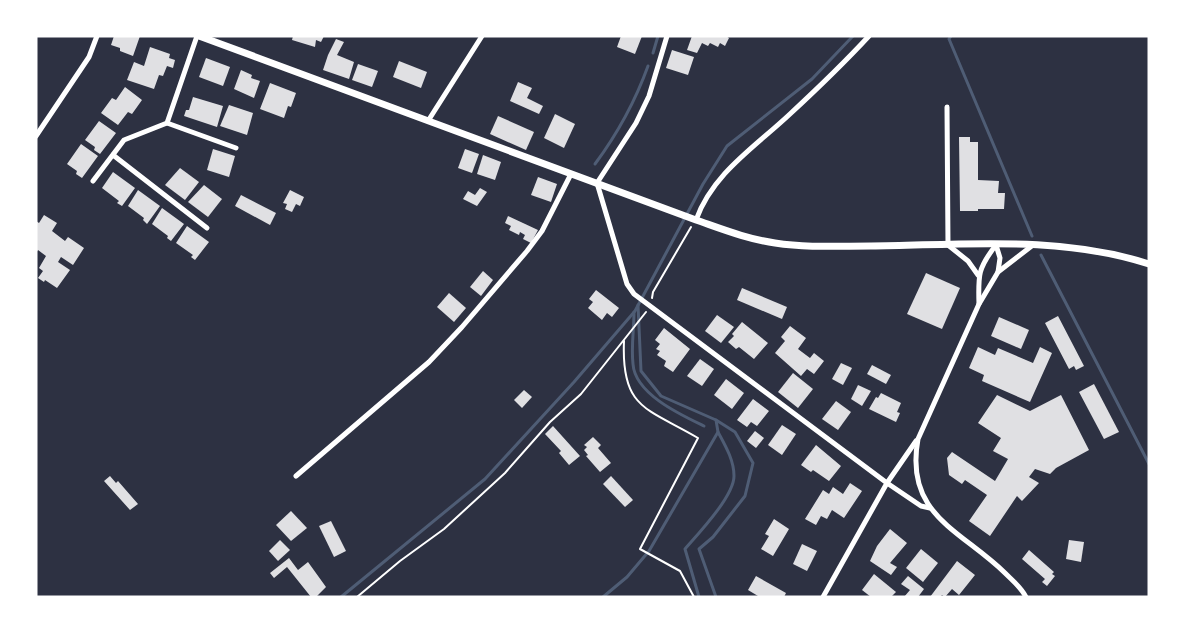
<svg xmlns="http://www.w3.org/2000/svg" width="1185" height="633" font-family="Lato,sans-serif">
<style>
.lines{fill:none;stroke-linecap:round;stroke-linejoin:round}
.stream{stroke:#4f5d75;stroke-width:3}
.building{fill:#e0e0e3}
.path{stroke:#fff;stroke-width:2}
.minor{stroke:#fff;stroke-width:5}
.tertiary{stroke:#fff;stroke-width:7}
</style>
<rect width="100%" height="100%" fill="#2d3142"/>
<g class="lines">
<g class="stream">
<polyline points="951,36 949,39 1032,236"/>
<polyline points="653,53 658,36"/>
<path d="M595,164C618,133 635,102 648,66"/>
<polyline points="1041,255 1149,464"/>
<path d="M634,312C634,329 631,347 633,364C635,394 681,415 704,426"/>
<polyline points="341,597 485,479 574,382 635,311 703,184 727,146 812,79 853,36"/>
<polyline points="603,597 627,577 649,551 718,432 716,420 661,396 641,371 638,305"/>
<path d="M699,597L685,549C699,533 734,496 734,476C734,460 725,445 718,432"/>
<polyline points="716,597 699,549 713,537 745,496 753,463 735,432 716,420"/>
</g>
</g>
<g class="building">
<polygon points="114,36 140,36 133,56 120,51 120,48 111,45"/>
<polygon points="293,36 324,36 321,42 316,40 315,47 292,40"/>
<polygon points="621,36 642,36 635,54 617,47"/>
<polygon points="692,36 726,36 729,38 725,46 720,43 718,47 710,43 708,46 702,43 697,53 687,50"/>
<polygon points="336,39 344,42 337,55 354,62 349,79 323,70 328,55"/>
<polygon points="150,47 170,54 169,58 175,60 173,68 167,66 163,76 159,75 154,89 127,80 134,62 144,66"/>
<polygon points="672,50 694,57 688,75 666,68"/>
<polygon points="206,58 230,67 223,86 199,77"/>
<polygon points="399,61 427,72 421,88 393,77"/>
<polygon points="358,64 378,71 372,87 352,80"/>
<polygon points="241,70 252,75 251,78 260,81 254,98 234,89"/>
<polygon points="518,82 532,88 527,98 543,106 539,114 510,101"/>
<polygon points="270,83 296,93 291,107 288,106 284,118 260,109"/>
<polygon points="125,87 142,100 132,114 128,112 118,125 101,113 112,98 116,100"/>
<polygon points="193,97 223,106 217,127 184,116 186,110 189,110"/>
<polygon points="229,105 253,113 247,135 220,126"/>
<polygon points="555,114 575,124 564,148 544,138"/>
<polygon points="498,116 534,132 526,150 490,134"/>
<polygon points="99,121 116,133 100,154 94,150 95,147 85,140"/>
<polygon points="959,137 970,137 970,142 978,142 978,180 999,181 998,193 1005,193 1004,209 978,209 978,211 960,211"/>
<polygon points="81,144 98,156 82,178 76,174 77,171 67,164"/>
<polygon points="213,149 235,156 229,177 207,170"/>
<polygon points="465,149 479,154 472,173 458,168"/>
<polygon points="483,155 501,162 495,180 477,174"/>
<polygon points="180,168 199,182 185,200 165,185"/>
<polygon points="113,172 135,188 122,206 117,203 119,201 102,188"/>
<polygon points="538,177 557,184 551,202 531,195"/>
<polygon points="204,185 222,199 208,217 188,202"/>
<polygon points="480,188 487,192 477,206 463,199 468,191 475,195"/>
<polygon points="138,190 160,206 147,224 143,220 144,218 128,206"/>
<polygon points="290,190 304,197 300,206 296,204 292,212 285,209 287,204 283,203"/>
<polygon points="241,195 276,213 270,225 235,206"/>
<polygon points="162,208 184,224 171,241 167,238 168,236 152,224"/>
<polygon points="44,215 57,223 52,231 65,241 68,237 84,248 73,265 61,257 58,262 70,270 57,288 45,280 44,282 38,278 43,271 39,268 46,256 38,250 36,253 36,221 39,223"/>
<polygon points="508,216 538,230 531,243 523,239 525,235 520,232 519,235 509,230 511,226 505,223"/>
<polygon points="187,226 209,242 195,260 191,257 193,255 176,243"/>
<polygon points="483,271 493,280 481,296 470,287"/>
<polygon points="926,273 960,288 942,329 907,314"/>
<polygon points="742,288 787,307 782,319 737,300"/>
<polygon points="596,290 619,308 612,317 607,313 602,320 588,308 593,302 589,299"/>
<polygon points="449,293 466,308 454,322 437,307"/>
<polygon points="717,315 734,327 721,343 705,331"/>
<polygon points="1058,316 1084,366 1076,370 1074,366 1069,369 1045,323"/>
<polygon points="999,317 1029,330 1021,349 991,336"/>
<polygon points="742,322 768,343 754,359 739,347 736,349 728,342 734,336 732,334"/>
<polygon points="790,326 806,338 798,349 810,358 814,353 824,361 814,374 807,369 801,376 775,353 785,341 781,337"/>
<polygon points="664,328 690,349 673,372 664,366 666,361 657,355 660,351 656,349 660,344 655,340"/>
<polygon points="978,347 995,355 998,348 1033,363 1040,347 1052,353 1030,402 982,381 984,375 969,368"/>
<polygon points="700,359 714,369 702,386 687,376"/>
<polygon points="841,363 852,368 843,385 832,379"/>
<polygon points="872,365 891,375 886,384 867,374"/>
<polygon points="793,373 813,389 798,408 778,392"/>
<polygon points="726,379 744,393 732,409 714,395"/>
<polygon points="1094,384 1119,432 1104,439 1079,392"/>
<polygon points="858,385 871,391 862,406 851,399"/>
<polygon points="524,390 532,397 522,408 514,400"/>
<polygon points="881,393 901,403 897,412 900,413 896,422 869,409 876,397 878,398"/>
<polygon points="997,395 1030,411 1061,395 1089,450 1056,468 1050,474 1035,469 1029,477 1039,483 1022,501 1017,496 990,536 969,521 987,495 965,480 962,484 949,475 947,458 952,452 995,481 1008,459 993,451 1001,438 978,423"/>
<polygon points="753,399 769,411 757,426 751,422 747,427 737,420"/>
<polygon points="836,401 851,412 838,430 822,419"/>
<polygon points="782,425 796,434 782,455 768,445"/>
<polygon points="553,426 580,456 569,465 559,453 561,451 545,434"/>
<polygon points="755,431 764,438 756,448 747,441"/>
<polygon points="593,437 601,445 598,448 611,463 600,472 586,456 588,455 584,450 587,447 584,445"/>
<polygon points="816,445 841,466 829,481 813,470 811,472 801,465"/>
<polygon points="110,476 116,483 118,481 138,504 130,510 104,481"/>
<polygon points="611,476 633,500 625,507 603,484"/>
<polygon points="850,483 862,491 844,518 832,510 827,519 821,516 816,525 805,519 823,490 829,494 833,487 843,494"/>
<polygon points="291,511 307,528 291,541 276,525"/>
<polygon points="774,519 789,529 773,556 761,549 769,536 765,534"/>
<polygon points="331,521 346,551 334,557 319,526"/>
<polygon points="890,529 907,543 890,563 897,567 891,575 870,561 877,546"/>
<polygon points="280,540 290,550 278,561 269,551"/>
<polygon points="1069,540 1084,542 1081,562 1066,559"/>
<polygon points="802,544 817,551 807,571 793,564"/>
<polygon points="921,549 938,563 923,582 906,568"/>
<polygon points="1029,550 1054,572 1052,574 1055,576 1047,586 1042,582 1045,579 1022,559"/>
<polygon points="289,558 298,570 308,562 326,587 316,597 311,597 287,567 274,578 270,573"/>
<polygon points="957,561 975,575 959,595 952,589 945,597 942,595 940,597 930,597"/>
<polygon points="874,574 896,592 891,597 871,597 862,590"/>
<polygon points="756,576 786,593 784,597 758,597 758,596 748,590"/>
<polygon points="908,576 924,589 918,597 904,597 910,590 901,584"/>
</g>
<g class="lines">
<g class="path">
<polyline points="652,298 653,292 691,227"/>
<path d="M624,341C621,409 647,408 698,438L640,549L680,571L694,597"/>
<polyline points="357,597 400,561 444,529 505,473 550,422 581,394 646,312"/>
</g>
<g class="minor">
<polyline points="667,36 649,96 636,123 597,183 627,284 634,294 887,483 921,506 930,508"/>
<polyline points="947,107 948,245 968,261 978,275"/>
<polyline points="428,121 482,36"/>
<polyline points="167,123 236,148"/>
<polyline points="36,136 89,57 97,36"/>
<polyline points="113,155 207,228"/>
<polyline points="93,181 124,140 167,123 197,36"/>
<path d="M696,220C713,173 755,147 790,114C817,89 844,63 869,36"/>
<polyline points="996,245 1000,258 998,272"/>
<path d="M979,304C978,275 978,268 996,245"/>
<polyline points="296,476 429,362 462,327 527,251 542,231 571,174"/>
<polyline points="823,597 887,483 916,441"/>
<path d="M1026,597C1021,587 1013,581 1005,573C961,530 904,515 918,439L979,304L998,272L1033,245"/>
</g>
<path class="tertiary" d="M199,36L696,220C722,229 747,239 775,243C807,248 839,246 871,246C963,245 1060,235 1149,264"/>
</g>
<rect width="1185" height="633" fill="none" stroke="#ffffff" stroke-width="75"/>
</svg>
